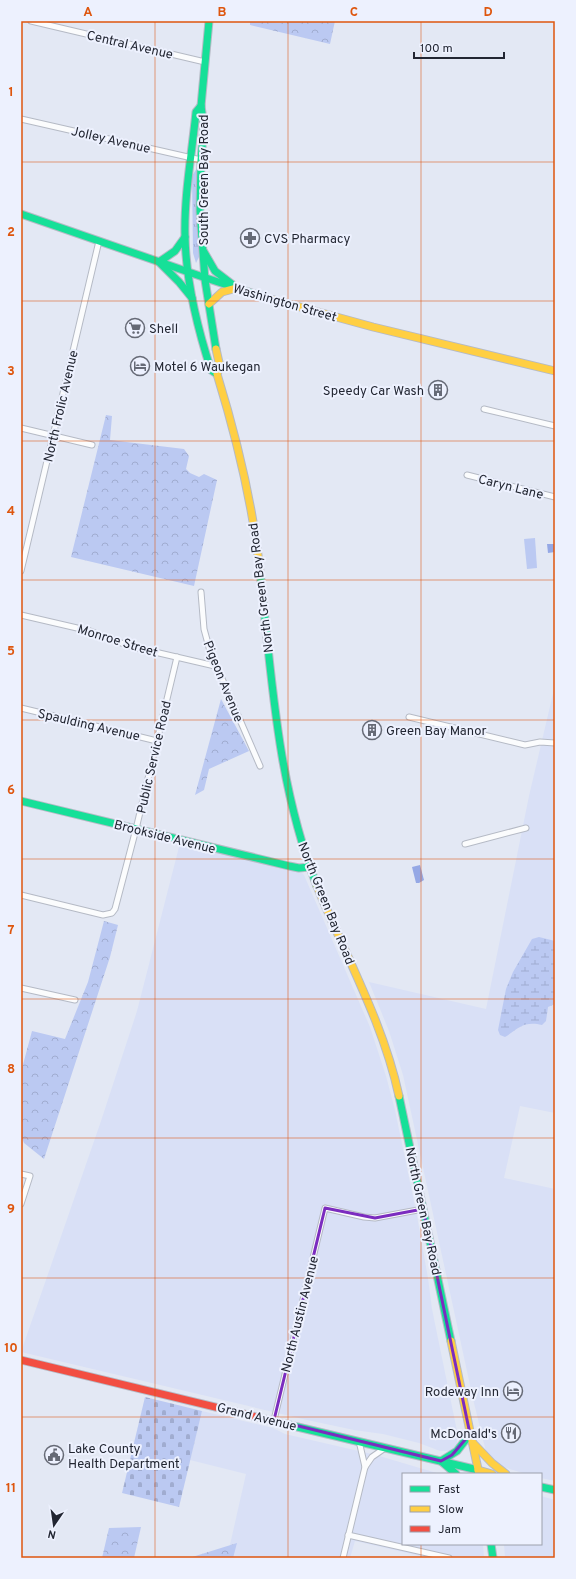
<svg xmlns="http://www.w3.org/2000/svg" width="576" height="1579" font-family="Overpass,sans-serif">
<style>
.built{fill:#d9e0f6}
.grass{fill:url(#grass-tufts)}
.forest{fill:url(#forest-crowns)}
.wetland{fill:url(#wetland-marsh)}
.cemetery{fill:url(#cemetery-stones)}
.pitch{fill:#bbc9f2}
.water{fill:#95a8e5}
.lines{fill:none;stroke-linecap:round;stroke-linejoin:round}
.street-casing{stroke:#b5bac5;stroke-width:7}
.fast-casing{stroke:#b5bac5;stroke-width:9}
.slow-casing{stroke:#b5bac5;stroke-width:9}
.jam-casing{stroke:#b5bac5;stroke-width:9}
.street{stroke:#fbfcfd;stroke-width:5}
.fast{stroke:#16e098;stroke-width:7}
.slow{stroke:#ffcf43;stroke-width:7}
.jam{stroke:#f24e42;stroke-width:7}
.marked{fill:none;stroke:#7b2cbf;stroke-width:3;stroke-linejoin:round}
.grid{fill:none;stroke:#de560e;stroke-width:1;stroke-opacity:0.55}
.labels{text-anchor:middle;stroke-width:4;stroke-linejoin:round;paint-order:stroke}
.street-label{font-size:13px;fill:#222632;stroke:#edf1fe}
.poi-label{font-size:13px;fill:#222632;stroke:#edf1fe;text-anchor:start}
.neatline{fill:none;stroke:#de560e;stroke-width:1.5}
.grid-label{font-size:13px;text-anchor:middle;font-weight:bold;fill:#de560e}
</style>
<defs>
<pattern id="grass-tufts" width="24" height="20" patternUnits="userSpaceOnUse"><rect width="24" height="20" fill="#bbc9f2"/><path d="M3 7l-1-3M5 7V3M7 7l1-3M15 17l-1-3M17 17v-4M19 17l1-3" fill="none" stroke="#a0acd0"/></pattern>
<pattern id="forest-crowns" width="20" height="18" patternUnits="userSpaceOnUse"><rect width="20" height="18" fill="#bbc9f2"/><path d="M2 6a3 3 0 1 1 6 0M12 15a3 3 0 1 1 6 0" fill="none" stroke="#a0acd0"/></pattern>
<pattern id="wetland-marsh" width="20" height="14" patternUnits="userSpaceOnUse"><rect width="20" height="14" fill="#bbc9f2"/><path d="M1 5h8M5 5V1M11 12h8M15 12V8" fill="none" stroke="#a0acd0"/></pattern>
<pattern id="cemetery-stones" width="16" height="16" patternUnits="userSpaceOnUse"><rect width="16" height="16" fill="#bbc9f2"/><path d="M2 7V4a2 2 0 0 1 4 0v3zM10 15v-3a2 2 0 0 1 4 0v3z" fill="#a0acd0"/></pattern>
</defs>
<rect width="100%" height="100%" fill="#e3e8f4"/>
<g class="built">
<polygon points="555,685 555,1113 520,1106 504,1178 555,1189 555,1481 541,1478 541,1474 526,1474 500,1466 486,1452 473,1399 403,1075 389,1031 369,982 486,1009 529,796"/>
<polygon points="180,843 302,873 304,875 370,1027 386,1076 395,1110 417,1216 428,1278 432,1309 457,1431 457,1444 456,1448 452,1451 440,1451 419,1443 383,1434 354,1430 307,1420 21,1352 101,1121 137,1011"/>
<polygon points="202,1411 273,1428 285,1434 376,1455 440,1474 403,1474 403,1544 483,1544 484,1558 429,1558 355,1541 350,1558 227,1558 246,1474 190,1460"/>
<polygon points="541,1496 555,1500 555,1558 505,1558 504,1544 541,1544"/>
</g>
<polygon class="grass" points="197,168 199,257 196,263 193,253 192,176"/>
<g class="forest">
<polygon points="250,21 287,23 286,21 335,21 330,44 250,25"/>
<polygon points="106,415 112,416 110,440 184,449 189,456 186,469 190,473 199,477 204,474 217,480 194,586 71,557"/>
<polygon points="221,699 249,751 209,769 204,790 195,795"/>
<polygon points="104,921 118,925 110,957 44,1159 24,1143 21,1135 21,1072 32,1031 65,1039 88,982"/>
<polygon points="141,1527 134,1558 102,1558 109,1528"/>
<polygon points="237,1543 233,1558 189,1558"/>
</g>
<path class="wetland" d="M539,937L555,941V1004L548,1007L546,1021L542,1025C524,1021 519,1028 505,1037L500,1035L498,1030L506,989L513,972L532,939Z"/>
<polygon class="cemetery" points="145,1397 202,1411 179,1507 122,1493"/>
<polygon class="pitch" points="535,538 537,568 527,569 524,539"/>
<g class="water">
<polygon points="547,544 555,544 555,552 548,553"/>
<polygon points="420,865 424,880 419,883 416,883 412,867"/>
</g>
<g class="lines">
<defs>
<g id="street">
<polyline points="31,21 205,62"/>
<polyline points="21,119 201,160"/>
<polyline points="484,409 555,426"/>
<polyline points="21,428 92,445"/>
<polyline points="467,475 555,497"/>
<polyline points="21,571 99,241"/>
<polyline points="201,592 204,629 210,651 260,766"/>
<polyline points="21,615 90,631 129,646 215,666"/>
<polyline points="21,708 157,741"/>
<polyline points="409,717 525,745 540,742 555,743"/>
<polyline points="465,844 526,828"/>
<polyline points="21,895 103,915 112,913 115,909 136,829 177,657"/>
<polyline points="21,988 75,1000"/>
<polyline points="21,1174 30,1176 21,1204"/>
<polyline points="274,1420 325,1208 364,1217 375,1218 423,1209"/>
<polyline points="359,1441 365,1467"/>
<polyline points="348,1535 449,1558"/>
<polyline points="343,1558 365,1467 372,1457 385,1448"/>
</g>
<g id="fast">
<polyline points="209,21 201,106 204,126 201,160 200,211 205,280 216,349"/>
<path d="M201,106L196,112C192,153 184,195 185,236C186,282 197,327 211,370L217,374"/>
<polyline points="21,214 203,277 267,298"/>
<polyline points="185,237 175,251 159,262 179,282 192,298"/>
<polyline points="204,252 215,271 237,288"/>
<path d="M260,572C272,679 277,784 317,886"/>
<polyline points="21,801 289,866 299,868 310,867"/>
<polyline points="399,1096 451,1341"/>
<polyline points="285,1424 478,1470"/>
<polyline points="456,1474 441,1461 457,1451 470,1434"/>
<polyline points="541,1487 555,1490"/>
<polyline points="491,1544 493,1558"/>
</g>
<g id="slow">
<polyline points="267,298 373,327 555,371"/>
<polyline points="209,304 222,292 237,288"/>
<path d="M216,349L220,367L217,374C237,439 253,505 260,572"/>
<path d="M317,886C345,955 383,1022 399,1096"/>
<polyline points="451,1341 479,1474"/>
<polyline points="473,1443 492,1463 506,1474"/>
<polyline points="478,1470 492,1474"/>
</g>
<polyline id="jam" points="21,1360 285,1424"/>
</defs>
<use href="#street" class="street-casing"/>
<use href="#fast" class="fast-casing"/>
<use href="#slow" class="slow-casing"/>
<use href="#jam" class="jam-casing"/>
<use href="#street" class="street"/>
<use href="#fast" class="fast"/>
<use href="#slow" class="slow"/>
<use href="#jam" class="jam"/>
</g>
<path class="marked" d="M325,1208L375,1218L423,1209L470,1434L452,1455L441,1461L274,1420Z"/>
<path class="grid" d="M155,21V1558M288,21V1558M421,21V1474M21,162H555M21,301H555M21,441H555M21,580H555M21,720H555M21,859H555M21,999H555M21,1138H555M21,1278H555M21,1417H555M421,1544V1558"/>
<defs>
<symbol id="pharmacy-ring" viewBox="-11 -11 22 22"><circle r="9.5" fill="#edf1fe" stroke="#666a76" stroke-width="1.5"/><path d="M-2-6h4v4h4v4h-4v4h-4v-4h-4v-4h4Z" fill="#666a76"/></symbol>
<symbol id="supermarket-ring" viewBox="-11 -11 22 22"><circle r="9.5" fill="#edf1fe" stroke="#666a76" stroke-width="1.5"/><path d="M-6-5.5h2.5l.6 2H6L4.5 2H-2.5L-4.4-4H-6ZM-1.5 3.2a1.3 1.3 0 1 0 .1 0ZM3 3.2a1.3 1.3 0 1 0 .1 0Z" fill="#666a76"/></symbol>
<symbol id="hotel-ring" viewBox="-11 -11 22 22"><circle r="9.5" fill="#edf1fe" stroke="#666a76" stroke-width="1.5"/><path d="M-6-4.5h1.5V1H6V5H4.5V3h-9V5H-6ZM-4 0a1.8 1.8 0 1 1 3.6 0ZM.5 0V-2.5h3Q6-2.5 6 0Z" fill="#666a76"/></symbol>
<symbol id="building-ring" viewBox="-11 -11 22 22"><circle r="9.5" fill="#edf1fe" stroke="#666a76" stroke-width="1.5"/><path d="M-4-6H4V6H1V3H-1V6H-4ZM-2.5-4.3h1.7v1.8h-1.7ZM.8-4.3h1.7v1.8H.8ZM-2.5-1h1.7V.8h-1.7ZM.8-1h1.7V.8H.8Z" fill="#666a76"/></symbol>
<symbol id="restaurant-ring" viewBox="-11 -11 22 22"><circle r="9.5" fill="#edf1fe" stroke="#666a76" stroke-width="1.5"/><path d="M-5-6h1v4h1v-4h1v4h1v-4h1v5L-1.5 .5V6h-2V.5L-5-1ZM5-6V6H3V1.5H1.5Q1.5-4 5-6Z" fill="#666a76"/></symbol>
<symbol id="civic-ring" viewBox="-11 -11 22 22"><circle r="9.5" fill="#edf1fe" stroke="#666a76" stroke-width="1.5"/><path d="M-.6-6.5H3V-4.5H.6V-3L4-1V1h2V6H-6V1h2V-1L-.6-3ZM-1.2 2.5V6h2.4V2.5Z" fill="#666a76"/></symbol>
</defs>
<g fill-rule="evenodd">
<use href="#pharmacy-ring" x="239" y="227" width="22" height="22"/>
<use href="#supermarket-ring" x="124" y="317" width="22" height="22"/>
<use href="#hotel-ring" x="129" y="355" width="22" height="22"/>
<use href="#building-ring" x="427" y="379" width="22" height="22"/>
<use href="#building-ring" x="361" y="719" width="22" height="22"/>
<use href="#hotel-ring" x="502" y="1380" width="22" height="22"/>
<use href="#restaurant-ring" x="500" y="1422" width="22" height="22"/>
<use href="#civic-ring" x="43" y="1444" width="22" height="22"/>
</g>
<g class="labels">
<g class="street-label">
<text transform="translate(130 44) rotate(13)" y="5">Central Avenue</text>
<text transform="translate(111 139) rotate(13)" y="5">Jolley Avenue</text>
<text transform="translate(203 180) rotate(-90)" y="5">South Green Bay Road</text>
<text transform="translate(285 302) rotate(16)" y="5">Washington Street</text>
<text transform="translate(60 406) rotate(-77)" y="5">North Frolic Avenue</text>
<text transform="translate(511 486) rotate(14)" y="5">Caryn Lane</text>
<text transform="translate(260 588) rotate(-97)" y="5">North Green Bay Road</text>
<text transform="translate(118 640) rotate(17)" y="5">Monroe Street</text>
<text transform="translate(224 681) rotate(68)" y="5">Pigeon Avenue</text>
<text transform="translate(89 724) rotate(13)" y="5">Spaulding Avenue</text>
<text transform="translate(153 757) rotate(-77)" y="5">Public Service Road</text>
<text transform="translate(165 836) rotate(14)" y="5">Brookside Avenue</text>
<text transform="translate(327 903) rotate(68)" y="5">North Green Bay Road</text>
<text transform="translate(424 1211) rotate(78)" y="5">North Green Bay Road</text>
<text transform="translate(299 1314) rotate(-76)" y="5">North Austin Avenue</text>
<text transform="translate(257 1416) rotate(14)" y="5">Grand Avenue</text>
</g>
<g class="poi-label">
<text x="264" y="243">CVS Pharmacy</text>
<text x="149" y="333">Shell</text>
<text x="154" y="371">Motel 6 Waukegan</text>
<text x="424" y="395" text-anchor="end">Speedy Car Wash</text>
<text x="386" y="735">Green Bay Manor</text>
<text x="499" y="1396" text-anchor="end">Rodeway Inn</text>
<text x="497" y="1438" text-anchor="end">McDonald's</text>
<text x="68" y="1453">Lake County<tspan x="68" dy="15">Health Department</tspan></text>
</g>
</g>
<rect width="576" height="1579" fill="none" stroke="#edf1fe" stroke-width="44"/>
<rect x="402" y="1473" width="140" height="72" fill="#edf1fe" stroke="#9ca0ac"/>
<rect x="410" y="1486" width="20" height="6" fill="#16e098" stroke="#9ca0ac"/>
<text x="438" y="1493" font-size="12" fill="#222632">Fast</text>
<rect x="410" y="1506" width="20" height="6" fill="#ffcf43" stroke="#9ca0ac"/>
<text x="438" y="1513" font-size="12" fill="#222632">Slow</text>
<rect x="410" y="1526" width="20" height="6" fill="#f24e42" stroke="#9ca0ac"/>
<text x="438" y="1533" font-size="12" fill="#222632">Jam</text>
<g transform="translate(54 1525) rotate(193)" stroke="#edf1fe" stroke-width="3" paint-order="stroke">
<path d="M0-3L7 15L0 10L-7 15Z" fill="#222632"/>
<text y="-6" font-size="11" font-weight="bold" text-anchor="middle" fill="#222632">N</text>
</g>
<path d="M414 52v6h90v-6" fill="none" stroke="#222632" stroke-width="2"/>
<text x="420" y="52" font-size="12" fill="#222632" stroke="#edf1fe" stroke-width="3" paint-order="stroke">100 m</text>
<rect x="22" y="22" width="532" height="1535" class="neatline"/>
<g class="grid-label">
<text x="88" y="16">A</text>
<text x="222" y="16">B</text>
<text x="354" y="16">C</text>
<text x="488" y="16">D</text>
<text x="11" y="96">1</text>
<text x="11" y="236">2</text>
<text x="11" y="375">3</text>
<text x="11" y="515">4</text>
<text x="11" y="655">5</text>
<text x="11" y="794">6</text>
<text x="11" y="934">7</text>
<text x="11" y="1073">8</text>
<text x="11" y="1213">9</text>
<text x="11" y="1352">10</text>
<text x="11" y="1492">11</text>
</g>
</svg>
